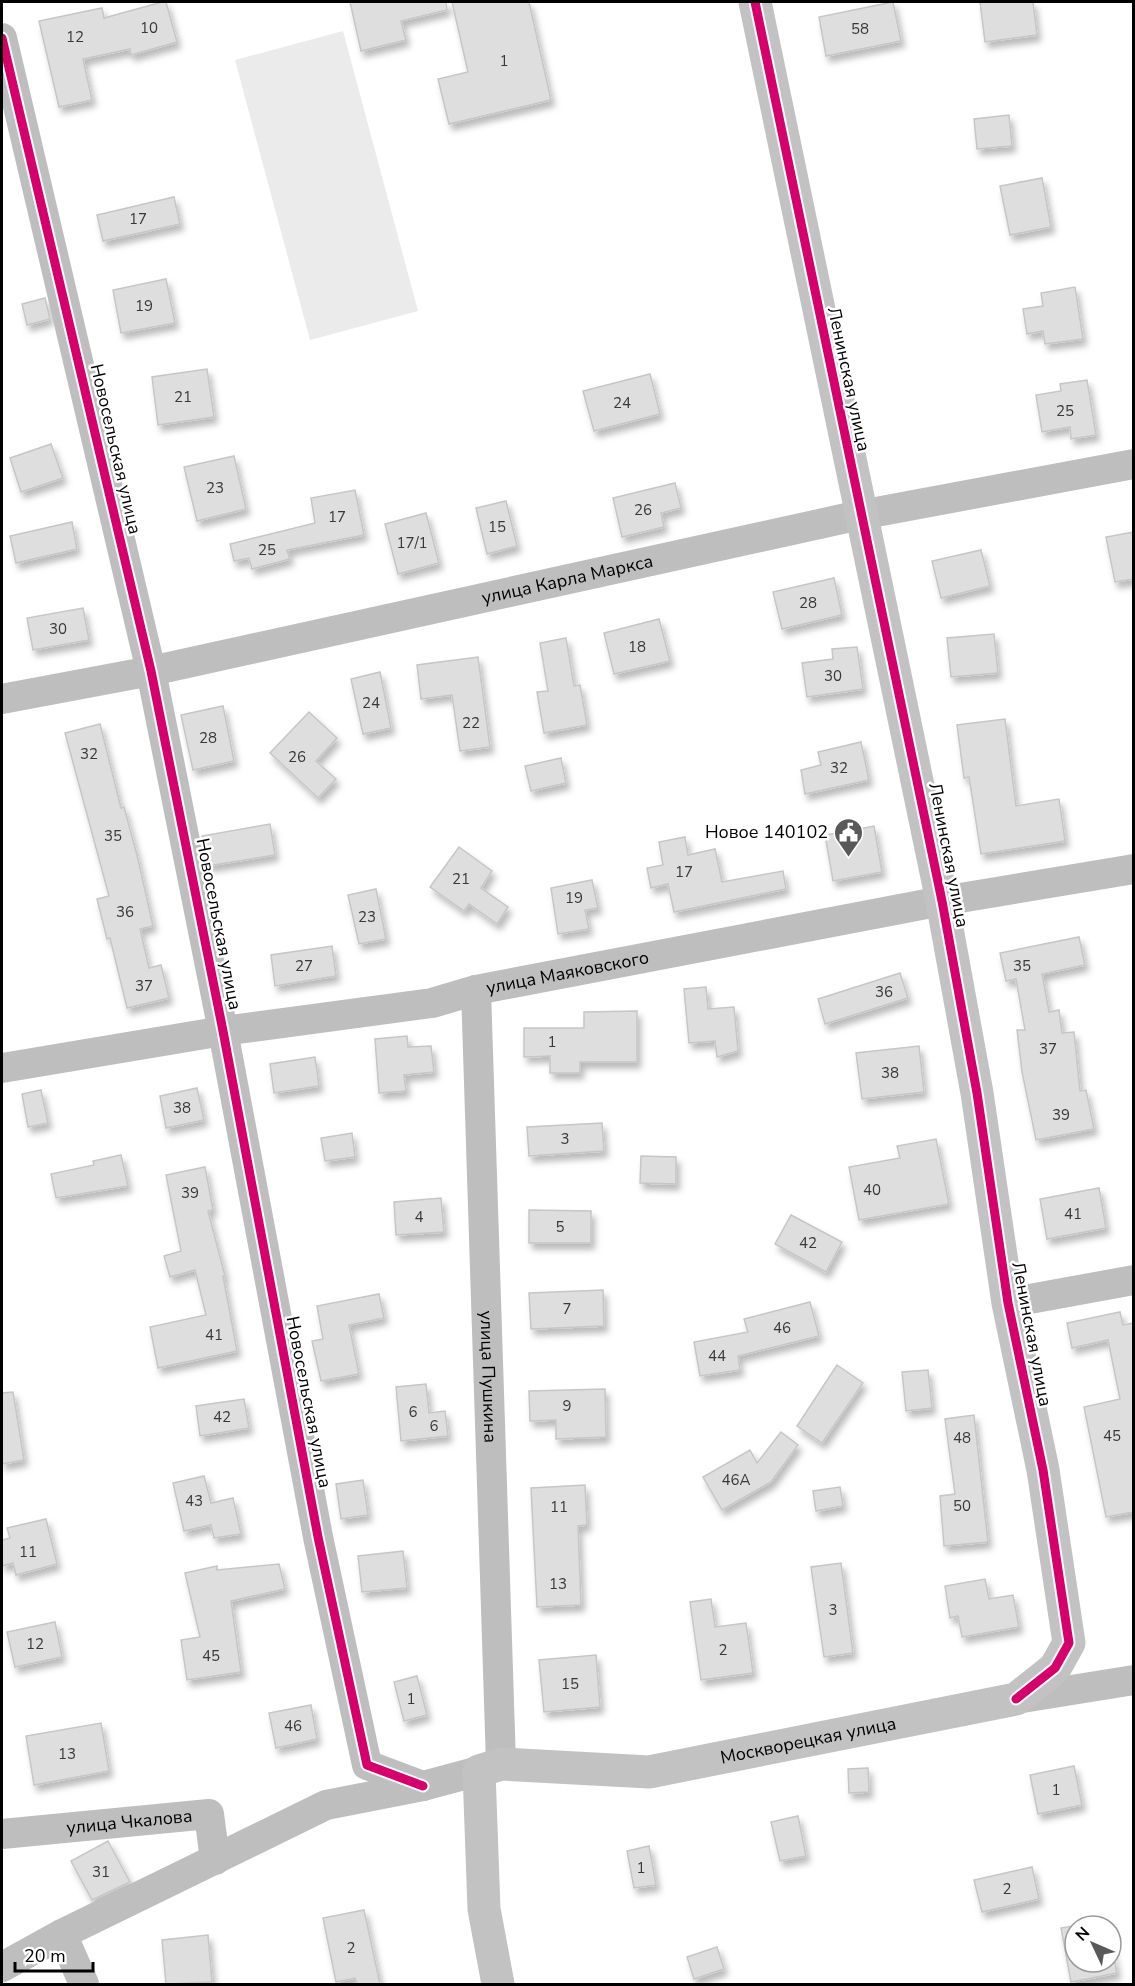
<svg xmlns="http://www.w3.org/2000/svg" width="1135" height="1986" font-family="'Nunito Sans',sans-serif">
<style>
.garden{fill:#ebebeb}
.building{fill:#dedede;stroke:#c6c6c6;stroke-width:1.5;filter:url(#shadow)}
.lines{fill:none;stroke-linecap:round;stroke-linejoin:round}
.street{stroke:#bebebe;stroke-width:30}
.secondary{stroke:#c2c2c2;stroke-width:33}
.cycleway-casing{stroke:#fff;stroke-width:13}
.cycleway{stroke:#d6006c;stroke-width:9}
.labels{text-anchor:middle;stroke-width:5;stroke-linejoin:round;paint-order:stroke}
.number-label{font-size:15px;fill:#383838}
.street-label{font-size:18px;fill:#000;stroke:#fff}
.poi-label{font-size:18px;fill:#000;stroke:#fff;text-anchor:end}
</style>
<defs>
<filter id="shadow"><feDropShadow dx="3.5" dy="6" stdDeviation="3" flood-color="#0004"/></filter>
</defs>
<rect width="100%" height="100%" fill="#fff"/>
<polygon class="garden" points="343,31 418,311 310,340 235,60"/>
<g class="building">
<polygon points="162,2 166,2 177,42 131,55 130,49 83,59 92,100 59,107 39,21 102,8 104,18"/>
<polygon points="350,2 446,2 447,10 401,21 406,40 361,51"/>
<polygon points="452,2 529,2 551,100 449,124 438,79 468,72"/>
<polygon points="893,2 901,41 826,56 819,17"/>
<polygon points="980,2 1033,2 1037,35 985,42"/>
<polygon points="1009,115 1012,146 977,149 974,119"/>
<polygon points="1042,178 1051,227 1010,235 1000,186"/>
<polygon points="174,197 180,224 103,241 97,215"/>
<polygon points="166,279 175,323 121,333 113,290"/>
<polygon points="1075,287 1083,339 1045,344 1043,331 1027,334 1023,309 1043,306 1041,293"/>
<polygon points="45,298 50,319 27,325 22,304"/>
<polygon points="207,369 214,417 158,425 152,377"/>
<polygon points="650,374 660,414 594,431 583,391"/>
<polygon points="1087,380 1096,435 1071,439 1070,427 1042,432 1036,395 1061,391 1060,384"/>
<polygon points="51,444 63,478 21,492 10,458"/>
<polygon points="234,456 246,509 197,521 184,467"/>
<polygon points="675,483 681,508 661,513 664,527 622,537 613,498"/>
<polygon points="355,490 364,535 287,550 290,559 252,569 249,558 234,561 230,544 315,523 311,498"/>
<polygon points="506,501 517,546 487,554 476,508"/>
<polygon points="426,513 439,563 398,574 385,524"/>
<polygon points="72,522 77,549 16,563 10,536"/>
<polygon points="1134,532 1134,579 1115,582 1106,537"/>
<polygon points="981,550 990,586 941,598 932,561"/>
<polygon points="834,578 842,615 782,629 773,592"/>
<polygon points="83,608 89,640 33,650 27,618"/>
<polygon points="659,619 670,661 614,674 604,633"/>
<polygon points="994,634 998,673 951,677 947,638"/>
<polygon points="566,638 574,686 580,685 587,725 544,733 537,692 548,691 540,643"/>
<polygon points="857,647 863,689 807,697 802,663 833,659 832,649"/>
<polygon points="478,657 490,747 460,751 452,695 421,699 417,665"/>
<polygon points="380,672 391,728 363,734 351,679"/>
<polygon points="223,706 234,761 193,770 181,715"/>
<polygon points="309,712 337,738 316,761 336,779 318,798 270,753"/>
<polygon points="1005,719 1016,806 1059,799 1065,841 981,854 969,777 964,778 957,725"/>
<polygon points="100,724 121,808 124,807 137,855 153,926 140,929 149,968 161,965 169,998 127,1008 110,938 107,939 97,899 109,896 65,733"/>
<polygon points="861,742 869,780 805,794 801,770 821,765 818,752"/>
<polygon points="561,758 566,783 531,791 525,766"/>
<polygon points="270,824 275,855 208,866 202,836"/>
<polygon points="874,826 882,872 833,881 825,835"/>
<polygon points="685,837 688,855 715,849 722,882 783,871 786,889 674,912 668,884 651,888 647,868 663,865 659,842"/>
<polygon points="459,847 492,871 481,888 508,907 497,924 469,904 464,911 430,887"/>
<polygon points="592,880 598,908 585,910 589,929 558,934 551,888"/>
<polygon points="376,889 386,939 359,944 348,895"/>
<polygon points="1079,937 1085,965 1042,974 1049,1012 1059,1010 1062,1033 1074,1032 1080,1091 1086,1090 1094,1129 1036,1140 1022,1072 1017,1030 1025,1030 1016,979 1006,981 1000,953"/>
<polygon points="332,946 336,976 275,986 271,955"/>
<polygon points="900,973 908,998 825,1024 818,999"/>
<polygon points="706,987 708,1009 734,1007 738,1051 717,1057 715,1041 689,1043 684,989"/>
<polygon points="637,1011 637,1062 580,1062 580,1073 550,1073 550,1056 524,1057 524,1028 584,1028 584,1012"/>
<polygon points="407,1036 408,1047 431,1046 434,1072 404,1075 406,1091 379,1093 375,1039"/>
<polygon points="919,1046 924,1092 862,1099 856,1053"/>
<polygon points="315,1057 319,1086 274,1093 270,1064"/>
<polygon points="197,1088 204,1120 166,1128 160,1096"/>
<polygon points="41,1090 48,1123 28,1127 22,1094"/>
<polygon points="602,1123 604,1151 529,1156 527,1127"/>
<polygon points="352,1133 355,1157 325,1161 321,1138"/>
<polygon points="936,1139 949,1204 859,1220 849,1167 900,1158 897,1146"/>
<polygon points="121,1155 128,1186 56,1198 51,1174 94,1165 93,1161"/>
<polygon points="641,1156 676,1157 676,1184 640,1183"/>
<polygon points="205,1167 213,1210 208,1211 225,1276 223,1276 237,1351 158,1368 150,1327 206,1315 195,1270 170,1277 164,1256 181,1251 166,1175"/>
<polygon points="1099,1188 1106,1228 1047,1239 1040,1199"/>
<polygon points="441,1198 444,1232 396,1235 394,1202"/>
<polygon points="529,1210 591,1211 591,1243 529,1243"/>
<polygon points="791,1215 842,1242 826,1272 775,1244"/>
<polygon points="603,1290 604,1326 531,1329 529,1293"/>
<polygon points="379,1294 384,1318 349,1325 359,1374 321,1381 312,1341 323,1339 317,1306"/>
<polygon points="810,1302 819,1336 738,1356 740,1370 700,1376 694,1342 748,1332 744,1319"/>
<polygon points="1120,1312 1123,1325 1134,1323 1134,1512 1106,1517 1084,1407 1120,1399 1108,1340 1072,1348 1067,1323"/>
<polygon points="837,1365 863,1383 822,1443 797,1426"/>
<polygon points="928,1370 932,1408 906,1411 902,1372"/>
<polygon points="426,1384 429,1413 445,1411 448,1436 401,1441 396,1387"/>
<polygon points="605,1389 606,1437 556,1439 556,1420 530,1421 529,1391"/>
<polygon points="13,1392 24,1460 2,1464 2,1393"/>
<polygon points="244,1399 249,1428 200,1436 196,1406"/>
<polygon points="974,1415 988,1542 944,1546 940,1496 955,1494 945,1419"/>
<polygon points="781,1432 798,1445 771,1482 722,1510 703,1477 750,1450 757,1463"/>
<polygon points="204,1476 211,1503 233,1498 241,1534 214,1538 211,1525 184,1531 173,1483"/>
<polygon points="363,1480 368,1515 341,1519 336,1484"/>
<polygon points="585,1485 587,1525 578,1526 581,1605 537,1607 531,1488"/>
<polygon points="840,1487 843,1506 816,1511 813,1491"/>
<polygon points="46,1519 57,1564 16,1575 13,1563 2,1566 2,1540 10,1538 7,1528"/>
<polygon points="403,1551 407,1588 362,1592 358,1556"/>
<polygon points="841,1563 853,1653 824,1657 811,1567"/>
<polygon points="279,1564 285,1589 231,1601 241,1672 187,1680 181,1640 200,1637 185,1573 217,1566 217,1570"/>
<polygon points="985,1579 989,1599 1013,1595 1019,1627 962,1637 958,1616 950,1618 945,1586"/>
<polygon points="711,1599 715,1627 746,1623 753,1673 701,1680 690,1602"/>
<polygon points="55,1622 62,1657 15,1667 7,1632"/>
<polygon points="596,1655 600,1707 544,1712 539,1660"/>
<polygon points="417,1676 427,1715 404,1721 394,1682"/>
<polygon points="311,1705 317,1739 276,1748 269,1713"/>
<polygon points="101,1723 109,1771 34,1785 26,1736"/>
<polygon points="1074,1766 1082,1805 1038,1814 1030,1775"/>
<polygon points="868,1768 869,1792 849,1793 848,1769"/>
<polygon points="798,1816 806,1856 780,1861 771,1822"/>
<polygon points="108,1841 130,1882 92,1900 71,1861"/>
<polygon points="649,1846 656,1885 634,1888 627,1851"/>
<polygon points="1032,1867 1039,1899 982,1912 974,1880"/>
<polygon points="364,1910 380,1984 357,1984 355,1978 336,1982 323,1918"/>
<polygon points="1107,1920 1108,1926 1075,1926 1075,1962 1111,1962 1111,1943 1117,1973 1071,1982 1061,1928"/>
<polygon points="208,1935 212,1982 166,1984 162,1940"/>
<polygon points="717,1947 724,1969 694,1979 687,1957"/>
</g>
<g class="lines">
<g class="street">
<polyline points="2,38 151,671 223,1031 318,1537 367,1765 423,1786"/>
<path id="s1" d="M2,699L151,671L860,515L1134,464"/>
<path id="s2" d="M476,990L501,1764"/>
<path id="s3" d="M2,1068L223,1031L432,1003L476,990L942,901L1134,869"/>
<polyline points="1008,1303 1134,1280"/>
<polyline points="1016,1699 1134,1680"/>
<path id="s4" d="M2,1834L209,1814L215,1860"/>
<polyline points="62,1934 84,1984"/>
<polyline points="2,1967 62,1934 326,1805 423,1786 479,1771"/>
</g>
<path class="secondary" id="s5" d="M498,1984L484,1909L479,1771L501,1764L649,1772L1016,1699L1055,1668L1069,1643L1043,1470L1008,1303L977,1093L942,901L755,2"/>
<defs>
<g id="cycleway">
<polyline points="755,2 942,901 977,1093 1008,1303 1043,1470 1069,1643 1055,1668 1016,1699"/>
<polyline points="2,38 151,671 223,1031 318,1537 367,1765 423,1786"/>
</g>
</defs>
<use href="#cycleway" class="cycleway-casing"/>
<use href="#cycleway" class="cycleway"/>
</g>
<defs>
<symbol id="civic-pin" viewBox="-11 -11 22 30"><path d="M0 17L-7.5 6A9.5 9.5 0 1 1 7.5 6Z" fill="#595959" stroke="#fff"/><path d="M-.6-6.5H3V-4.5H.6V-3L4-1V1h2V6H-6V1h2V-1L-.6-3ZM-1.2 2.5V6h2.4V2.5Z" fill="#fff"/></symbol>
</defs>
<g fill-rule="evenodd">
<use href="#civic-pin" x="832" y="816" width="33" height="45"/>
</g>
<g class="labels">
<g class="number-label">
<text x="149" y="33">10</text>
<text x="860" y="34">58</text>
<text x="75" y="42">12</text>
<text x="504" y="66">1</text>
<text x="138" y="224">17</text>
<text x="144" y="311">19</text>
<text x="183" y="402">21</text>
<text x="622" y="408">24</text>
<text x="1065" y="416">25</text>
<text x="215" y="493">23</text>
<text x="643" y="515">26</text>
<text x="337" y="522">17</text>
<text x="497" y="532">15</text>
<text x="412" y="548">17/1</text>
<text x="267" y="555">25</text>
<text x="808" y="608">28</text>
<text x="58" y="634">30</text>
<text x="637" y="652">18</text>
<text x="833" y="681">30</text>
<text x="371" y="708">24</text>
<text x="471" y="728">22</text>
<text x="208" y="743">28</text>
<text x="89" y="759">32</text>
<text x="297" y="762">26</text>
<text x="839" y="773">32</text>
<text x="113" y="841">35</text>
<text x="684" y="877">17</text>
<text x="461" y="884">21</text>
<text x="574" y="903">19</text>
<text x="125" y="917">36</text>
<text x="367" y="922">23</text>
<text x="304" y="971">27</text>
<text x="1022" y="971">35</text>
<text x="144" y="991">37</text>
<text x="884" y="997">36</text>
<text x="552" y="1047">1</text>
<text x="1048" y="1054">37</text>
<text x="890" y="1078">38</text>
<text x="182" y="1113">38</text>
<text x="1061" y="1120">39</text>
<text x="565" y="1144">3</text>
<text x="872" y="1195">40</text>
<text x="190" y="1198">39</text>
<text x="1073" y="1219">41</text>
<text x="419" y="1222">4</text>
<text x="560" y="1232">5</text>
<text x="808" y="1248">42</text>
<text x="567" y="1314">7</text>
<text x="782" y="1333">46</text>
<text x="214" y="1340">41</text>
<text x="717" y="1361">44</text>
<text x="567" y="1411">9</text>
<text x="413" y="1417">6</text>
<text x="222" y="1422">42</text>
<text x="434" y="1431">6</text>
<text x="1112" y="1441">45</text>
<text x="962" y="1443">48</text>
<text x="736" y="1485">46А</text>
<text x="194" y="1506">43</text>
<text x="962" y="1511">50</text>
<text x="559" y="1512">11</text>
<text x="28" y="1557">11</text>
<text x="558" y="1589">13</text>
<text x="833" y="1615">3</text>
<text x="35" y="1649">12</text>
<text x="723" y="1655">2</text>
<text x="211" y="1661">45</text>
<text x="570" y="1689">15</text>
<text x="411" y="1704">1</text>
<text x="293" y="1731">46</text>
<text x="67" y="1759">13</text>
<text x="1056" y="1795">1</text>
<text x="641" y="1873">1</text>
<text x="101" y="1877">31</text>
<text x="1007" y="1894">2</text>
<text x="351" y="1953">2</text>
</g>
<g class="street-label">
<text transform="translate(849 379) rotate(78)" y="6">Ленинская улица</text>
<text transform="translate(116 449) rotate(77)" y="6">Новосельская улица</text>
<text dy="6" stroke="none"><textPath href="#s1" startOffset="578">улица Карла Маркса</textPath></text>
<text transform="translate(949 855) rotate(79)" y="6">Ленинская улица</text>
<text transform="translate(219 924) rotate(79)" y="6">Новосельская улица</text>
<text dy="6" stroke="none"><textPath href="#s3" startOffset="574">улица Маяковского</textPath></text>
<text transform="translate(1032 1334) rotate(79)" y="6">Ленинская улица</text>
<text dy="6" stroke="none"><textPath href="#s2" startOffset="387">улица Пушкина</textPath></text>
<text transform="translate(309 1402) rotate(79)" y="6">Новосельская улица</text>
<text dy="6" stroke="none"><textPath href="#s5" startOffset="548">Москворецкая улица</textPath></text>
<text dy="6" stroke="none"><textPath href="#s4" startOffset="128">улица Чкалова</textPath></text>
</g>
<g class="poi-label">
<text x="828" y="838">Новое 140102</text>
</g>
</g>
<rect width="1135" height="1986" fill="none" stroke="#000000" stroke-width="6"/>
<g transform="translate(1093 1944) rotate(314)"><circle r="28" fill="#ffffff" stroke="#999999" stroke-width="1.5"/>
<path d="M0-4.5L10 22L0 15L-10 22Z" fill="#595959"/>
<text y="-9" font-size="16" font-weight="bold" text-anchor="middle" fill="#000000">N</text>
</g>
<path d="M15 1962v9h78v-9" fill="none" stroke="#000000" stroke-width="3"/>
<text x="24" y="1962" font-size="18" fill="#000000" stroke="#ffffff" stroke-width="4.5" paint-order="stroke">20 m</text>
</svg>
